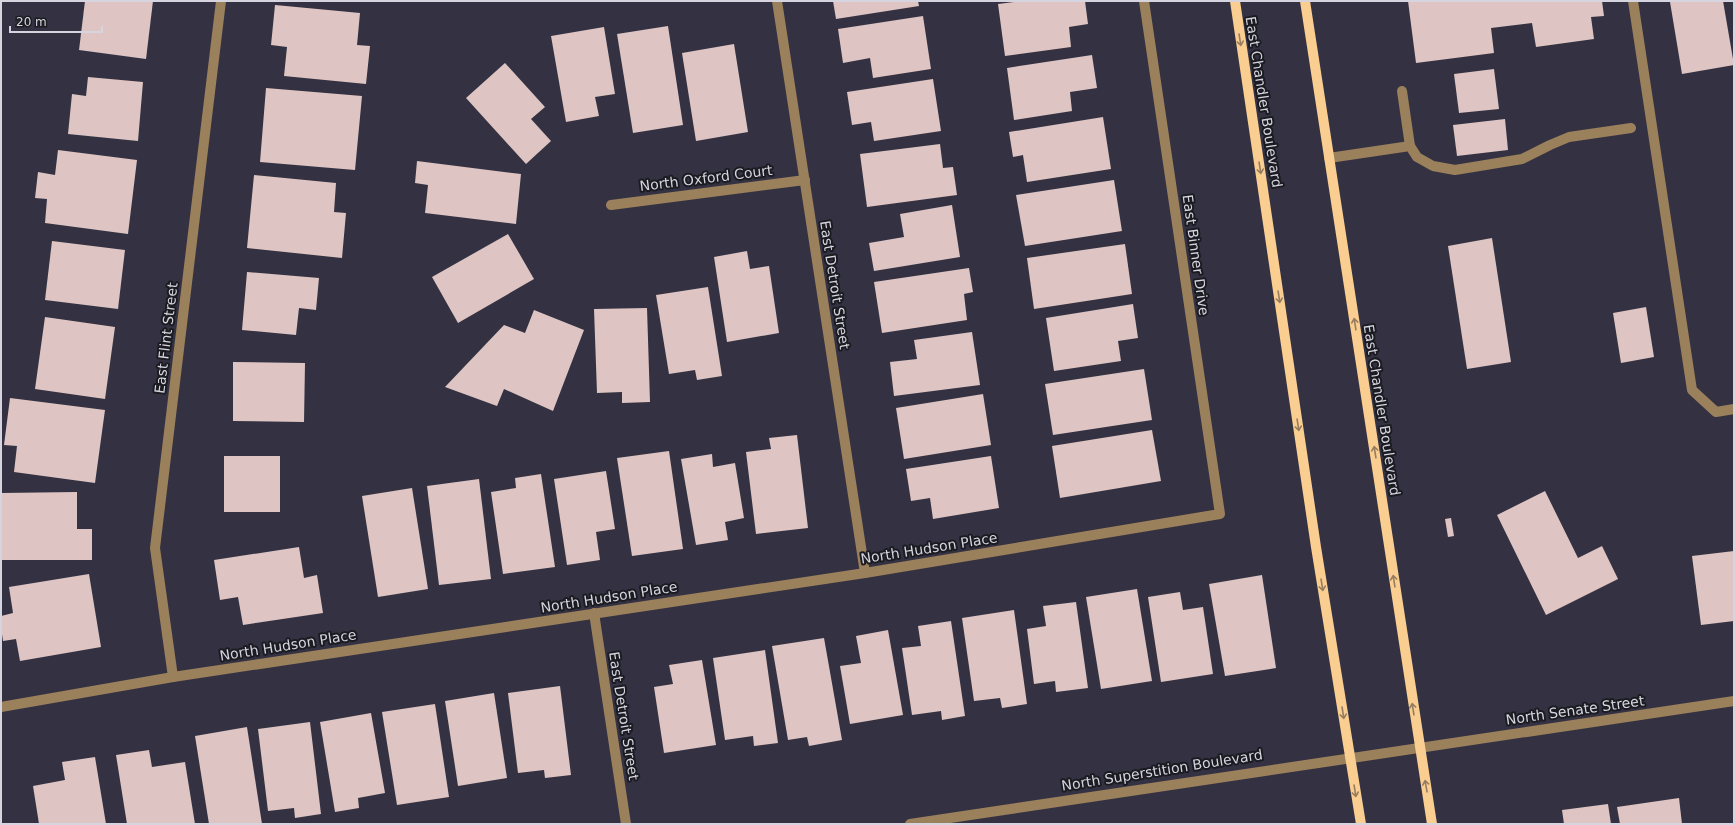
<svg xmlns="http://www.w3.org/2000/svg" width="1735" height="825" font-family="'DejaVu Sans',sans-serif">
<style>
.building{fill:#dec5c3}
.lines{fill:none;stroke-linecap:round;stroke-linejoin:round}
.minor{stroke:#9b805c;stroke-width:10}
.major{stroke:#facd91;stroke-width:10}
.oneway{stroke:#967d5f}
.labels{text-anchor:middle;stroke-width:4;stroke-linejoin:round;paint-order:stroke}
.street-label{font-size:14px;fill:#d6d5df;stroke:#1b1b22}
</style>
<rect width="100%" height="100%" fill="#343242"/>
<g class="building">
<polygon points="85,1 153,1 146,59 79,50"/>
<polygon points="833,1 918,1 919,6 836,19"/>
<polygon points="1022,1 1085,1 1088,24 1069,27 1071,47 1005,56 998,4"/>
<polygon points="1408,1 1602,1 1604,16 1591,17 1594,39 1536,47 1532,23 1491,28 1494,53 1416,63"/>
<polygon points="1678,1 1723,1 1734,65 1682,74 1670,2"/>
<polygon points="275,5 360,13 357,45 370,46 366,84 284,76 287,47 271,45"/>
<polygon points="923,16 931,69 873,78 870,58 843,63 838,29"/>
<polygon points="668,26 683,125 633,133 617,34"/>
<polygon points="604,27 615,94 595,97 599,116 566,122 551,36"/>
<polygon points="734,44 748,132 696,141 682,53"/>
<polygon points="1092,55 1097,88 1070,92 1072,111 1014,120 1007,68"/>
<polygon points="505,63 545,107 531,119 551,141 526,164 466,98"/>
<polygon points="1494,69 1499,109 1459,113 1454,74"/>
<polygon points="88,77 143,82 138,141 68,134 72,94 86,96"/>
<polygon points="933,79 941,131 874,141 871,122 852,125 847,92"/>
<polygon points="266,88 362,96 355,170 260,162"/>
<polygon points="1103,117 1111,169 1027,182 1023,155 1013,157 1009,132"/>
<polygon points="1505,119 1508,150 1457,156 1453,125"/>
<polygon points="940,144 943,168 953,167 957,195 867,207 860,154"/>
<polygon points="58,150 137,160 128,234 45,223 47,199 35,198 38,172 55,175"/>
<polygon points="417,161 521,174 516,224 425,213 428,185 415,183"/>
<polygon points="254,175 336,183 334,212 346,213 342,258 247,248"/>
<polygon points="1114,180 1122,231 1025,246 1016,195"/>
<polygon points="952,205 960,257 874,271 869,243 904,237 900,214"/>
<polygon points="508,234 534,279 458,323 432,277"/>
<polygon points="1492,238 1511,362 1467,369 1448,246"/>
<polygon points="52,241 125,250 118,309 45,300"/>
<polygon points="1125,244 1132,294 1034,309 1027,258"/>
<polygon points="747,251 750,269 769,266 779,333 727,342 714,257"/>
<polygon points="969,268 973,292 964,294 967,320 882,333 874,282"/>
<polygon points="247,272 319,278 316,310 299,308 296,335 242,330"/>
<polygon points="708,287 722,376 697,380 695,370 669,374 656,295"/>
<polygon points="1133,304 1138,338 1118,341 1121,361 1054,371 1046,318"/>
<polygon points="1646,307 1654,357 1621,363 1613,313"/>
<polygon points="647,308 650,402 622,403 622,392 597,393 594,309"/>
<polygon points="534,310 584,330 553,411 504,389 497,406 445,387 504,325 525,333"/>
<polygon points="45,317 115,327 105,399 35,389"/>
<polygon points="972,332 980,385 894,396 890,362 917,359 914,340"/>
<polygon points="233,362 305,363 304,422 233,421"/>
<polygon points="1144,369 1152,420 1053,435 1045,384"/>
<polygon points="983,394 991,445 904,459 896,408"/>
<polygon points="10,398 105,410 95,483 14,472 17,446 4,445"/>
<polygon points="1152,430 1161,481 1060,498 1052,446"/>
<polygon points="797,435 808,528 756,534 746,452 771,449 769,438"/>
<polygon points="669,451 683,549 632,556 617,458"/>
<polygon points="712,454 713,467 735,463 744,518 725,522 728,540 696,545 681,459"/>
<rect x="224" y="456" width="56" height="56"/>
<polygon points="991,456 999,508 933,519 930,498 911,501 906,469"/>
<polygon points="606,471 615,529 596,532 600,560 567,565 554,479"/>
<polygon points="541,474 555,567 503,574 491,492 516,488 515,478"/>
<polygon points="479,479 491,579 439,585 427,486"/>
<polygon points="412,488 428,589 378,597 362,496"/>
<polygon points="1545,491 1578,558 1602,546 1618,579 1546,615 1497,515"/>
<polygon points="77,492 77,529 92,529 92,560 2,560 1,493"/>
<polygon points="1451,518 1454,536 1448,537 1445,519"/>
<polygon points="299,547 304,578 317,575 323,613 243,625 238,597 220,600 214,560"/>
<polygon points="1734,551 1734,621 1701,625 1692,556"/>
<polygon points="89,574 101,647 20,661 16,639 3,641 1,627 1,616 13,613 9,587"/>
<polygon points="1262,575 1276,668 1225,676 1209,584"/>
<polygon points="1137,589 1152,681 1101,689 1086,597"/>
<polygon points="1180,592 1183,610 1203,607 1213,674 1161,682 1148,597"/>
<polygon points="1076,602 1088,688 1056,692 1055,681 1034,684 1027,629 1046,626 1043,606"/>
<polygon points="1014,610 1027,704 1002,708 1000,698 974,701 962,618"/>
<polygon points="951,621 965,716 942,720 941,711 912,715 902,648 921,646 918,626"/>
<polygon points="888,630 903,715 850,724 840,666 861,663 856,636"/>
<polygon points="824,638 842,740 809,746 807,737 788,740 772,646"/>
<polygon points="765,650 778,743 754,746 753,736 725,740 713,658"/>
<polygon points="702,660 716,745 664,753 654,687 673,684 669,665"/>
<polygon points="560,686 571,775 545,778 544,770 518,773 508,693"/>
<polygon points="494,693 507,778 458,786 445,701"/>
<polygon points="435,704 449,797 397,805 382,712"/>
<polygon points="371,713 385,793 358,798 359,808 335,812 320,722"/>
<polygon points="310,722 321,814 295,818 294,808 268,811 258,729"/>
<polygon points="247,727 262,824 209,824 195,736"/>
<polygon points="149,750 152,767 185,762 195,824 127,824 116,755"/>
<polygon points="95,757 106,824 39,824 33,786 65,780 62,762"/>
<polygon points="1679,798 1682,824 1620,824 1617,807"/>
<polygon points="1608,804 1611,824 1564,824 1562,810"/>
</g>
<g class="lines">
<g class="minor">
<polyline points="777,1 865,573"/>
<polyline points="1633,1 1692,390 1716,412 1734,409"/>
<polyline points="1402,91 1410,146"/>
<polyline points="1329,158 1410,146 1417,157 1433,166 1455,170 1522,159 1550,145 1569,137 1631,128"/>
<polyline points="611,205 805,180"/>
<polyline points="594,613 626,824"/>
<polyline points="173,677 155,548 221,1"/>
<polyline points="1,707 173,677 865,573 1220,514 1144,1"/>
<path d="M910,824C1184,781 1459,742 1734,701"/>
</g>
<g class="major">
<polyline points="1235,1 1316,547 1361,824"/>
<polyline points="1305,1 1432,824"/>
</g>
</g>
<defs><path id="oneway-shaft" d="M-6 0H5M1.5-3L5.5 0L1.5 3" fill="none" stroke-width="1.6" stroke-linecap="round" stroke-linejoin="round"/></defs>
<g class="oneway">
<use href="#oneway-shaft" transform="translate(1240 40) rotate(81)"/>
<use href="#oneway-shaft" transform="translate(1260 168) rotate(81)"/>
<use href="#oneway-shaft" transform="translate(1279 297) rotate(81)"/>
<use href="#oneway-shaft" transform="translate(1355 324) rotate(-99)"/>
<use href="#oneway-shaft" transform="translate(1298 425) rotate(81)"/>
<use href="#oneway-shaft" transform="translate(1375 452) rotate(-99)"/>
<use href="#oneway-shaft" transform="translate(1394 581) rotate(-99)"/>
<use href="#oneway-shaft" transform="translate(1322 585) rotate(81)"/>
<use href="#oneway-shaft" transform="translate(1413 709) rotate(-99)"/>
<use href="#oneway-shaft" transform="translate(1343 713) rotate(81)"/>
<use href="#oneway-shaft" transform="translate(1426 786) rotate(-100)"/>
<use href="#oneway-shaft" transform="translate(1355 791) rotate(81)"/>
</g>
<g class="labels">
<g class="street-label">
<text transform="translate(1264 102) rotate(81)" y="5">East Chandler Boulevard</text>
<text transform="translate(706 178) rotate(-7)" y="5">North Oxford Court</text>
<text transform="translate(1196 255) rotate(82)" y="5">East Binner Drive</text>
<text transform="translate(835 285) rotate(81)" y="5">East Detroit Street</text>
<text transform="translate(166 338) rotate(-83)" y="5">East Flint Street</text>
<text transform="translate(1382 410) rotate(81)" y="5">East Chandler Boulevard</text>
<text transform="translate(929 548) rotate(-9)" y="5">North Hudson Place</text>
<text transform="translate(609 597) rotate(-9)" y="5">North Hudson Place</text>
<text transform="translate(288 645) rotate(-9)" y="5">North Hudson Place</text>
<text transform="translate(1575 710) rotate(-8)" y="5">North Senate Street</text>
<text transform="translate(624 716) rotate(81)" y="5">East Detroit Street</text>
<text transform="translate(1162 770) rotate(-9)" y="5">North Superstition Boulevard</text>
</g>
</g>
<rect width="1735" height="825" fill="none" stroke="#d6d5df" stroke-width="4"/>
<path d="M10 26v6h92v-6" fill="none" stroke="#d6d5df" stroke-width="2"/>
<text x="16" y="26" font-size="12" fill="#d6d5df" stroke="#1b1b22" stroke-width="3" paint-order="stroke">20 m</text>
</svg>
